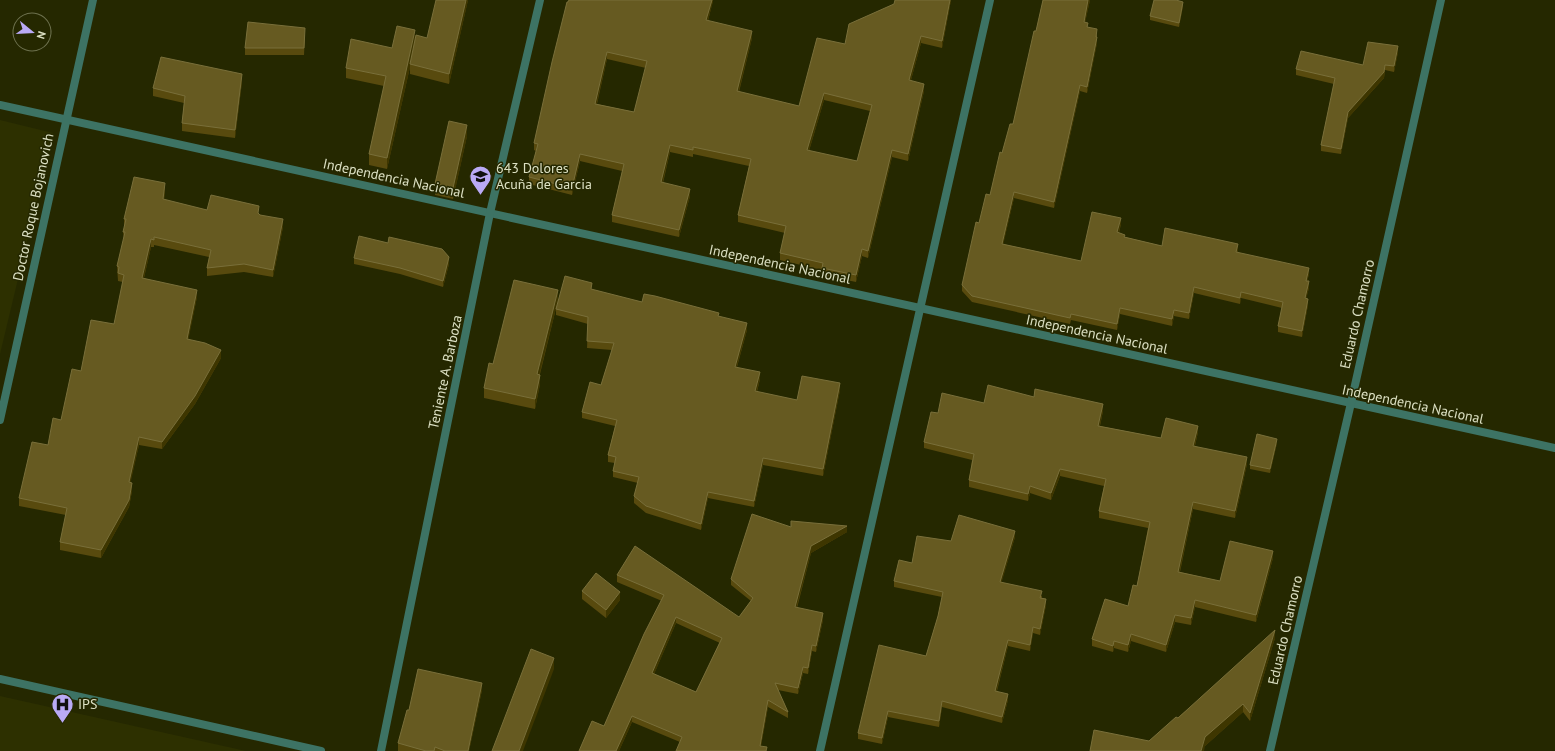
<svg xmlns="http://www.w3.org/2000/svg" width="1555" height="751" font-family="'PT Sans',sans-serif">
<style>
.built{fill:#2d3000}
.lines{fill:none;stroke-linecap:round;stroke-linejoin:round}
.street{stroke:#3d7364;stroke-width:8}
.wall{fill:#584a0e;fill-rule:evenodd}
.shaded-wall{fill:#3e3600}
.building{fill:#665a21;stroke:#796f3a;fill-rule:evenodd}
.labels{text-anchor:middle;stroke-width:3;stroke-linejoin:round;paint-order:stroke}
.poi-label{font-size:14px;fill:#dce0c3;stroke:#252800;text-anchor:start}
.street-label{font-size:14px;fill:#dce0c3;stroke:#252800}
</style>
<rect width="100%" height="100%" fill="#252800"/>
<g class="built">
<polygon points="0,120 53,133 0,354"/>
<polygon points="0,696 246,751 0,751"/>
</g>
<g class="lines">
<g class="street">
<polyline points="0,105 1555,448"/>
<polyline points="0,420 93,0"/>
<polyline points="0,679 321,751"/>
<polyline points="381,751 490,213 540,0"/>
<polyline points="820,751 990,0"/>
<polyline points="1270,751 1351,403 1441,0"/>
</g>
</g>
<g class="wall">
<polygon points="468,0 449,84 410,74 410,67 387,169 369,165 369,154 384,86 346,78 346,68 392,48 427,38"/>
<path d="M713,0L708,21L752,38L739,92L799,106L845,44L951,0L942,48L921,43L911,80L924,91L908,161L892,157L868,258L862,256L856,282L822,275V270L780,260V253L785,233L738,222V215L749,166L693,154V157L670,152L663,183L690,196L679,237L612,222V215L622,171L580,161L572,195L529,184V177L536,151L534,150V143L568,2ZM607,59L646,68L634,112L597,104ZM824,100L870,111L857,161L809,151Z"/>
<polygon points="1043,0 1090,0 1085,22 1088,27 1097,35 1097,43 1087,93 1080,91 1054,208 1014,198 1003,244 1081,261 1121,224 1119,233 1125,237 1162,246 1238,250 1238,253 1309,274 1307,281 1309,288 1306,298 1308,305 1302,337 1278,332 1278,326 1282,308 1241,298 1240,304 1194,293 1189,319 1174,316 1172,326 1120,314 1117,330 1071,320 1070,324 972,302 962,291 962,285 979,223 990,195 1002,153 1013,124 1036,31"/>
<polygon points="1183,6 1179,27 1150,20 1150,16"/>
<polygon points="305,35 304,55 245,55 245,48"/>
<polygon points="1398,52 1394,72 1385,70 1384,78 1348,118 1341,154 1321,151 1321,145 1334,84 1296,75 1296,69 1363,65"/>
<polygon points="242,82 235,138 182,131 182,123 184,103 153,96 153,88"/>
<polygon points="467,136 453,199 435,195 435,184"/>
<polygon points="165,191 164,200 207,210 259,214 283,227 273,277 244,272 207,276 207,268 209,257 154,245 154,247 151,247 144,278 197,297 188,339 221,358 195,404 162,449 139,445 130,483 132,491 129,507 101,558 60,550 60,542 66,515 19,506 19,498 61,420 81,371 114,324 123,282 118,281 117,266 124,239 123,232 125,227 124,227 124,219"/>
<polygon points="354,258 449,264 443,287 400,274 354,264"/>
<polygon points="592,290 642,302 719,317 747,330 737,367 760,379 757,392 797,400 840,390 823,476 763,465 754,507 708,498 701,530 646,513 634,503 634,496 638,483 613,477 613,471 615,463 608,462 608,455 615,426 582,418 582,412 601,385 612,350 587,348 588,324 556,315 556,309"/>
<polygon points="558,300 540,374 540,384 535,409 484,398 484,388 493,364"/>
<polygon points="1034,397 1103,411 1100,426 1161,438 1198,432 1195,446 1247,464 1235,518 1193,509 1180,572 1220,581 1273,558 1256,622 1195,607 1191,625 1175,622 1166,652 1131,641 1128,652 1114,648 1113,652 1092,646 1092,639 1128,606 1137,586 1148,528 1099,518 1099,511 1104,486 1060,476 1051,500 1030,493 1028,501 969,487 969,480 972,460 924,448 924,442 938,413 984,403"/>
<polygon points="1277,443 1270,473 1250,469 1250,465"/>
<path d="M791,527L847,532L811,553L797,608L823,620L816,652L812,651L808,674L803,673L798,694L778,690L788,712V718L768,707L761,746L767,751L680,742L632,722L619,751H579L604,726L662,601L617,582V575L739,617L751,601L731,585V579ZM676,623L720,643L696,692L654,674Z"/>
<polygon points="1015,537 1001,583 1042,596 1042,598 1046,605 1040,635 1033,633 1030,651 1008,646 997,691 1008,700 1002,723 942,707 939,727 888,717 882,744 858,739 858,733 926,656 938,616 942,597 894,587 894,581 912,563 951,541"/>
<polygon points="582,591 620,600 606,618 582,599"/>
<polygon points="1275,638 1250,721 1243,712 1205,746 1149,741"/>
<polygon points="482,690 469,751 398,751 398,743 409,710"/>
</g>
<g class="shaded-wall">
<polygon points="466,0 468,0 449,84 449,74"/>
<polygon points="712,0 713,0 713,2 706,27 706,20"/>
<polygon points="950,0 951,0 942,48 942,41"/>
<polygon points="1088,0 1090,0 1084,28 1084,22"/>
<polygon points="1183,2 1183,6 1179,27 1179,23"/>
<polygon points="415,30 415,41 410,64 410,67 387,169 387,158"/>
<polygon points="752,31 752,38 737,98 737,91"/>
<polygon points="921,36 921,43 909,87 909,80"/>
<polygon points="1097,37 1097,43 1087,93 1087,87"/>
<polygon points="1398,46 1398,52 1394,72 1394,66"/>
<polygon points="607,52 607,59 595,111 595,104"/>
<polygon points="1385,65 1385,70 1384,78 1348,118 1341,154 1341,149 1348,112"/>
<polygon points="242,74 242,82 235,138 235,130"/>
<polygon points="924,84 924,91 908,161 908,154"/>
<polygon points="1080,85 1080,91 1054,208 1054,202"/>
<polygon points="824,93 824,100 807,157 807,150"/>
<polygon points="467,125 467,136 453,199 453,188"/>
<polygon points="670,145 670,152 661,189 661,182"/>
<polygon points="892,150 892,157 868,258 868,251"/>
<polygon points="580,154 580,161 572,195 572,188"/>
<polygon points="165,183 165,191 163,207 163,199"/>
<polygon points="690,189 690,196 679,237 679,230"/>
<polygon points="1014,192 1014,198 1002,250 1002,244"/>
<polygon points="1121,218 1121,224 1117,239 1117,232"/>
<polygon points="283,219 283,227 273,277 273,270"/>
<polygon points="151,239 151,247 142,286 142,278"/>
<polygon points="1238,244 1238,250 1236,259 1236,252"/>
<polygon points="862,249 862,256 856,282 856,275"/>
<polygon points="449,257 449,264 443,287 443,281"/>
<polygon points="1309,268 1309,274 1306,287 1306,281"/>
<polygon points="1309,281 1309,288 1305,304 1305,298"/>
<polygon points="1194,287 1194,293 1189,319 1189,313"/>
<polygon points="197,290 197,297 187,347 187,339"/>
<polygon points="558,290 558,300 537,384 537,374"/>
<polygon points="1241,292 1241,298 1240,304 1240,298"/>
<polygon points="1308,299 1308,305 1302,337 1302,331"/>
<polygon points="1120,308 1120,314 1117,330 1117,324"/>
<polygon points="1174,310 1174,316 1172,326 1172,319"/>
<polygon points="747,323 747,330 735,373 735,367"/>
<polygon points="221,350 221,358 195,404 162,449 162,442"/>
<polygon points="760,372 760,379 755,398 755,391"/>
<polygon points="540,375 540,384 535,409 535,399"/>
<polygon points="840,383 840,390 823,476 823,469"/>
<polygon points="1103,404 1103,411 1098,433 1098,426"/>
<polygon points="1198,426 1198,432 1193,453 1193,446"/>
<polygon points="139,437 139,445 129,490 129,482"/>
<polygon points="1277,439 1277,443 1270,473 1270,469"/>
<polygon points="1247,457 1247,464 1235,518 1235,511"/>
<polygon points="763,458 763,465 754,507 754,501"/>
<polygon points="1060,469 1060,476 1051,500 1051,493"/>
<polygon points="132,483 132,491 129,507 101,558 101,550"/>
<polygon points="1030,486 1030,493 1028,501 1028,494"/>
<polygon points="708,492 708,498 701,530 701,524"/>
<polygon points="1193,502 1193,509 1178,579 1178,572"/>
<polygon points="847,526 847,532 811,553 795,613 795,607 811,546"/>
<polygon points="1015,531 1015,537 1000,588 1000,582"/>
<polygon points="1273,551 1273,558 1256,622 1256,615"/>
<polygon points="620,592 620,600 606,618 606,610"/>
<polygon points="1046,599 1046,605 1040,635 1040,629"/>
<polygon points="1195,600 1195,607 1191,625 1191,618"/>
<polygon points="823,613 823,620 816,652 816,646"/>
<polygon points="1175,615 1175,622 1166,652 1166,645"/>
<polygon points="676,617 676,623 652,679 652,673"/>
<polygon points="1033,627 1033,633 1030,651 1030,645"/>
<polygon points="1275,630 1275,638 1250,721 1250,713"/>
<polygon points="1131,634 1131,641 1128,652 1128,645"/>
<polygon points="1008,640 1008,646 995,697 995,691"/>
<polygon points="1114,641 1114,648 1113,652 1113,646"/>
<polygon points="812,645 812,651 808,674 808,668"/>
<polygon points="554,658 554,669 523,751 519,751"/>
<polygon points="803,667 803,673 798,694 798,688"/>
<polygon points="482,683 482,690 469,751 468,751"/>
<polygon points="1008,694 1008,700 1002,723 1002,717"/>
<polygon points="768,700 768,707 760,751 760,746"/>
<polygon points="942,701 942,707 939,727 939,721"/>
<polygon points="1243,704 1243,712 1205,746 1204,751 1201,751 1205,737"/>
<polygon points="888,711 888,717 882,744 882,738"/>
<polygon points="632,716 632,722 619,751 616,751"/>
</g>
<g class="building">
<polygon points="436,0 466,0 449,74 410,64 416,35 427,38"/>
<path d="M569,0H712L706,20L752,31L737,91L799,106L817,38L845,44L849,24L894,4L895,0H950L942,41L921,36L909,80L924,84L908,154L892,150L868,251L862,249L856,275L822,268L823,263L780,253L786,226L738,215L751,159L693,147V150L670,145L661,182L690,189L679,230L612,215L624,164L580,154L572,188L529,177L538,144L534,143L552,62L567,2H568ZM607,52L647,61L634,112L595,104ZM824,93L872,105L857,161L807,150Z"/>
<polygon points="1043,0 1088,0 1084,22 1088,23 1087,27 1097,29 1096,37 1097,37 1087,87 1080,85 1054,202 1014,192 1002,244 1081,261 1092,212 1121,218 1117,232 1125,235 1124,237 1162,246 1165,228 1238,244 1236,252 1309,268 1306,281 1309,281 1305,298 1308,299 1302,331 1278,326 1283,302 1241,292 1240,298 1194,287 1189,313 1174,310 1172,319 1120,308 1117,324 1071,314 1070,318 972,296 962,285 976,222 979,223 986,194 990,195 1000,152 1002,153 1010,124 1013,124 1034,31 1036,31"/>
<polygon points="1154,0 1176,0 1183,2 1179,23 1150,16"/>
<polygon points="248,22 305,28 304,48 245,48"/>
<polygon points="397,26 415,30 387,158 369,154 386,76 346,68 351,39 392,48"/>
<polygon points="1368,42 1398,46 1394,66 1385,65 1384,72 1348,112 1341,149 1321,145 1335,78 1296,69 1301,51 1363,65"/>
<polygon points="161,57 242,74 235,130 182,123 185,96 153,88"/>
<polygon points="449,121 467,125 453,188 435,184"/>
<polygon points="134,177 165,183 163,199 207,210 211,195 259,206 258,213 260,215 283,219 273,270 244,264 207,268 211,250 154,237 154,240 151,239 142,278 197,290 187,339 205,343 221,350 195,396 162,442 139,437 129,482 132,483 129,500 101,550 60,542 67,508 19,498 32,442 48,445 53,418 61,420 72,369 81,371 91,320 114,324 124,275 118,273 119,267 117,266 125,232 123,232 126,219 124,219"/>
<polygon points="359,236 388,243 389,237 442,249 449,257 443,281 400,268 354,258"/>
<polygon points="565,276 592,283 591,289 642,302 644,294 655,296 719,313 718,316 747,323 735,367 760,372 755,391 797,400 802,376 840,383 823,469 763,458 754,501 708,492 701,524 646,506 634,496 639,477 613,471 616,457 608,455 617,420 582,412 590,382 601,385 614,343 587,341 588,317 556,309"/>
<polygon points="514,280 558,290 537,374 540,375 535,399 484,388 489,363 493,364"/>
<polygon points="988,385 1034,397 1035,389 1103,404 1098,426 1161,438 1166,418 1198,426 1193,446 1247,457 1235,511 1193,502 1178,572 1220,581 1230,541 1273,551 1256,615 1195,600 1191,618 1175,615 1166,645 1131,634 1128,645 1114,641 1113,646 1092,639 1105,599 1128,606 1133,585 1137,586 1150,522 1099,511 1106,479 1060,469 1051,493 1030,486 1028,494 969,480 974,454 924,442 931,412 938,413 942,393 984,403"/>
<polygon points="1257,434 1277,439 1270,469 1250,465"/>
<path d="M752,514L791,527V521L847,526L811,546L795,607L823,613L816,646L812,645L808,668L803,667L798,688L775,683L788,712L768,700L760,746L767,747L766,751H676L682,737L632,716L616,751H579L592,721L604,726L644,634L664,595L617,575L635,546L739,617L753,598L731,579ZM676,617L722,638L696,692L652,673Z"/>
<polygon points="959,515 1015,531 1000,582 1042,591 1040,598 1046,599 1040,629 1033,627 1030,645 1008,640 995,691 1008,694 1002,717 942,701 939,721 888,711 882,738 858,733 879,645 926,656 938,616 943,592 894,581 899,560 912,563 917,536 951,541"/>
<polygon points="596,573 620,592 606,610 582,591"/>
<polygon points="1275,630 1250,713 1243,704 1205,737 1201,751 1090,751 1094,730 1149,741 1176,717 1178,718"/>
<polygon points="531,649 554,658 519,751 492,751"/>
<polygon points="418,669 482,683 468,751 445,751 435,747 434,751 426,751 398,743 407,710 409,710"/>
</g>
<defs>
<symbol id="school-pin" viewBox="-11 -11 22 30"><path d="M0 17L-7.5 6A9.5 9.5 0 1 1 7.5 6Z" fill="#baaaf6" stroke="#252800"/><path d="M0-5L7-2L0 1L-7-2ZM-4 1L0 2.5L4 1V4Q0 6-4 4Z" fill="#111"/></symbol>
<symbol id="hospital-pin" viewBox="-11 -11 22 30"><path d="M0 17L-7.5 6A9.5 9.5 0 1 1 7.5 6Z" fill="#baaaf6" stroke="#252800"/><path d="M-5-5h3v3.5h4V-5h3V5h-3V1.5h-4V5h-3Z" fill="#111"/></symbol>
</defs>
<g fill-rule="evenodd">
<use href="#school-pin" x="468" y="164" width="25" height="34"/>
<use href="#hospital-pin" x="50" y="692" width="25" height="34"/>
</g>
<g class="labels">
<g class="poi-label">
<text x="496" y="173">643 Dolores<tspan x="496" dy="16">Acuña de Garcia</tspan></text>
<text x="78" y="709">IPS</text>
</g>
<g class="street-label">
<text transform="translate(394 178) rotate(12)" y="5">Independencia Nacional</text>
<text transform="translate(33 207) rotate(-78)" y="5">Doctor Roque Bojanovich</text>
<text transform="translate(780 264) rotate(12)" y="5">Independencia Nacional</text>
<text transform="translate(1357 314) rotate(-77)" y="5">Eduardo Chamorro</text>
<text transform="translate(1097 334) rotate(12)" y="5">Independencia Nacional</text>
<text transform="translate(445 372) rotate(-78)" y="5">Teniente A. Barboza</text>
<text transform="translate(1413 404) rotate(12)" y="5">Independencia Nacional</text>
<text transform="translate(1285 630) rotate(-77)" y="5">Eduardo Chamorro</text>
</g>
</g>
<g transform="translate(32 32) rotate(108)"><circle r="19" fill="#252800" stroke="#6e724e"/>
<path d="M0-3L7 15L0 10L-7 15Z" fill="#baaaf6"/>
<text y="-6" font-size="11" font-weight="bold" text-anchor="middle" fill="#dce0c3">N</text>
</g>
</svg>
